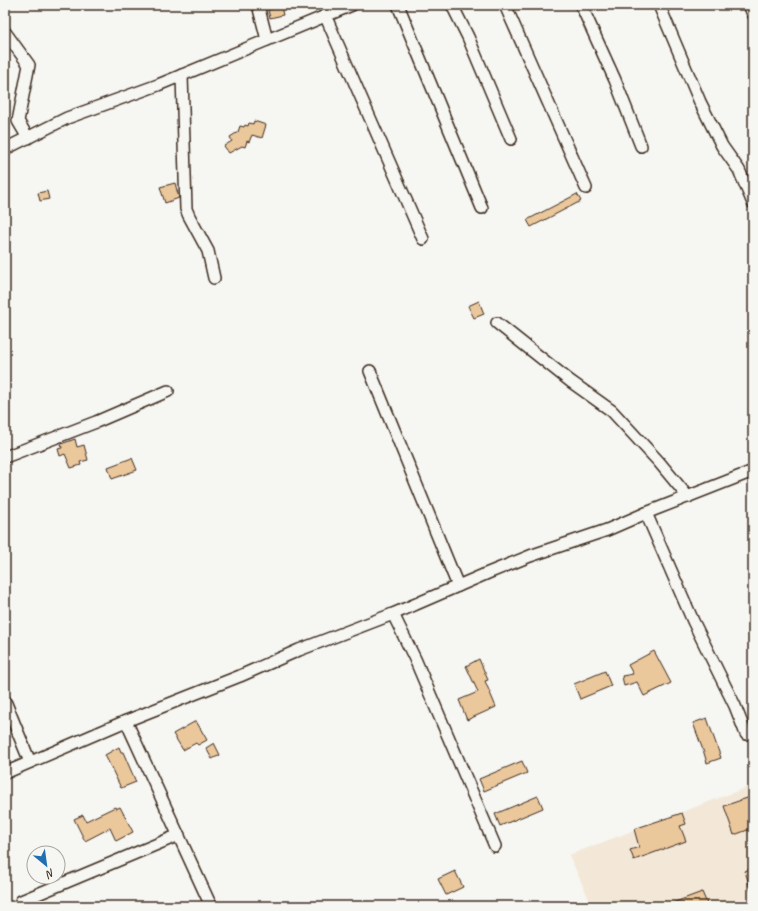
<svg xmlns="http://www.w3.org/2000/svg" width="758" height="911" font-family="Caveat,sans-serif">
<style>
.built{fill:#f3e8d8}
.building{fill:#ebc79c;stroke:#3b2a1e}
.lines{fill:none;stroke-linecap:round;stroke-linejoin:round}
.minor-casing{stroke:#3b2a1e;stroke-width:14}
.minor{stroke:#f6f6f2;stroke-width:11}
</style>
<rect width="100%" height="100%" fill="#f6f6f2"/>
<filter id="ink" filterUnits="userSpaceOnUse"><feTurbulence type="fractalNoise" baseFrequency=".025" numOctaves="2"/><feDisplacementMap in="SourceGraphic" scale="8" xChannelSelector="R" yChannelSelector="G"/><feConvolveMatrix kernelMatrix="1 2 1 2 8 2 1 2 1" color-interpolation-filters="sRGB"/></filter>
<g filter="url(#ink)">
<polygon class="built" points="753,785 753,906 592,906 569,855"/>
<g class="building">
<polygon points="281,7 283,15 270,18 268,10"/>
<polygon points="254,121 266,125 262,138 252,135 249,142 247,141 245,147 242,146 229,153 224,146 232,141 230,137 238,132 240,126 244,127 245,125 248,126 249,123 253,124"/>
<polygon points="175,183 179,198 165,203 160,187"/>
<polygon points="47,191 49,199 40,201 38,193"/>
<polygon points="577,194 581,201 531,227 527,220"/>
<polygon points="479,301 484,314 474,318 468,306"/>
<polygon points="75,439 77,447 84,445 88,460 80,462 81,465 71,468 65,454 60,456 58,449 62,448 61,444"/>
<polygon points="132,458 137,470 112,479 108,467"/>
<polygon points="654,651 671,683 644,696 637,682 624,686 622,676 633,674 628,665"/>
<polygon points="479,659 488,680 485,681 496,707 467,720 459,700 478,692 466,666"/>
<polygon points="605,671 611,686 580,699 574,684"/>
<polygon points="707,718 721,758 707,763 704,753 693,723"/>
<polygon points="196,721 207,740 198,745 196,743 183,750 173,734"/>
<polygon points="214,743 220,755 212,759 206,748"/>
<polygon points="119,747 121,752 123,752 136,782 121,788 105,755"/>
<polygon points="522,761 527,773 484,791 479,779"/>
<polygon points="538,796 543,808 500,826 495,814"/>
<polygon points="753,796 753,828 734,835 724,806"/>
<polygon points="115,807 116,809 120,807 133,832 116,841 110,828 85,841 74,819 83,815 86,821"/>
<polygon points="682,813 686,824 680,826 686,841 634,860 630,850 639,847 634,829"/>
<polygon points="753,868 753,891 751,891 745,871"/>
<polygon points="455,871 463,887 446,895 438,879"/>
<polygon points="702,892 708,906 667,906 667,905"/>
</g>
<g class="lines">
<defs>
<g id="minor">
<polyline points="258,5 267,40"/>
<polyline points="398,5 482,208"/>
<polyline points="452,5 468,37 511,139"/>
<polyline points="505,5 586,188"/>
<polyline points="581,5 615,80 641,146"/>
<polyline points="659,5 700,102 722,146 739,170 753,203"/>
<polyline points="749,5 753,14"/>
<polyline points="325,15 423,239"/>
<polyline points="5,32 29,65 18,121 28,138"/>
<polyline points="182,75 186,209 189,216 208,251 214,278"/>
<polyline points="5,149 67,118 158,85 352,5"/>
<polyline points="497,323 570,381 612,411 659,462 688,497"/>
<polyline points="370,371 458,586"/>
<polyline points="5,457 96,422 168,391"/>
<polyline points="646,513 693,621 735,706 746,734"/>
<polyline points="393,614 415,659 495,846"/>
<polyline points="5,701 30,762"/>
<polyline points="126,721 211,906"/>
<polyline points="5,773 126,721 240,676 299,650 393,614 488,573 530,556 607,530 646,513 753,471"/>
<polyline points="21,901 179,835"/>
</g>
</defs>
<use href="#minor" class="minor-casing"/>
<use href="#minor" class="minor"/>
</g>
</g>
<rect width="758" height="911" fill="none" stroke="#f6f6f2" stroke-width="20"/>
<rect x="10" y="10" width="738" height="891" fill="none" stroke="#3b2a1e" stroke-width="1.5" filter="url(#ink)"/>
<g transform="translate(46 865) rotate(151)"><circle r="19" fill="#f6f6f2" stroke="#aba49d"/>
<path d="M0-3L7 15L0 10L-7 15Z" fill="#1f6fb2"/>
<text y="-6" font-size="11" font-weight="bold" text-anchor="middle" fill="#3b2a1e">N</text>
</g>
</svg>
